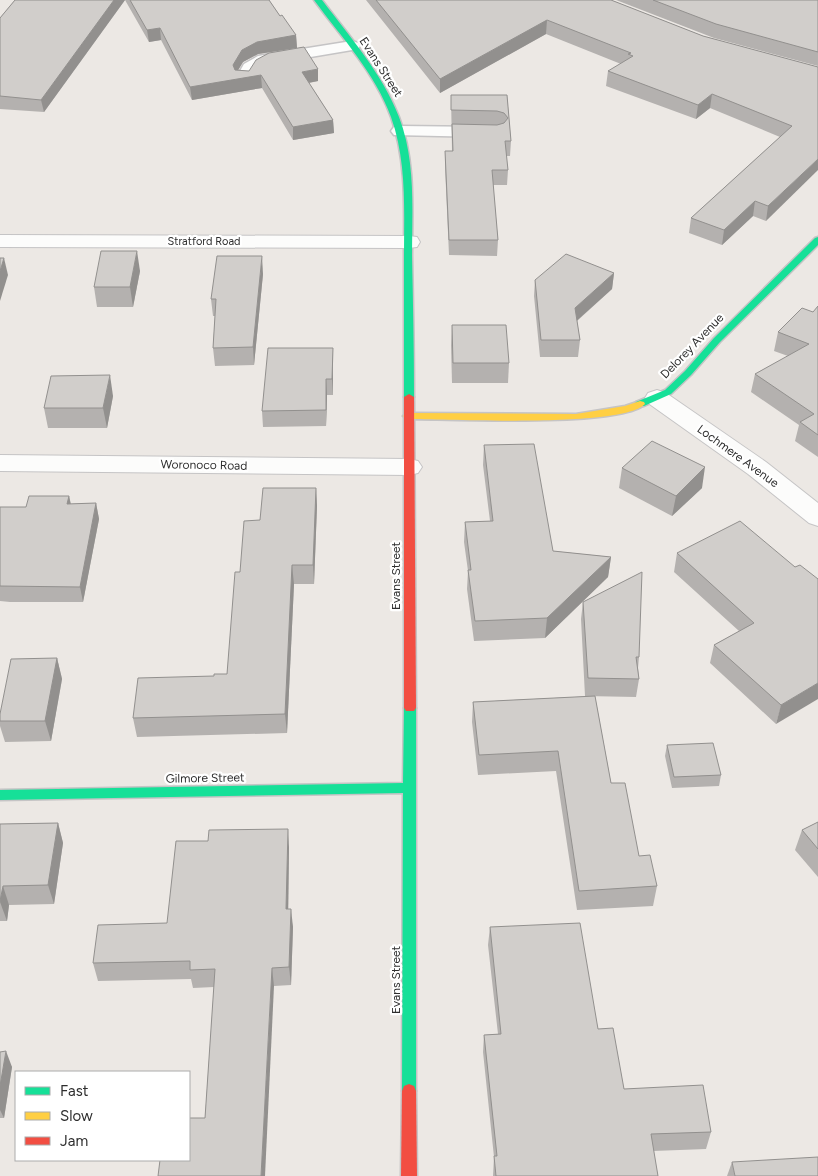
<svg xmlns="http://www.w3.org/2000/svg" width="818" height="1176" font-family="Figtree,sans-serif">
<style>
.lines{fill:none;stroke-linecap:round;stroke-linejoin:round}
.lane-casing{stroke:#c5c4c5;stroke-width:3}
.street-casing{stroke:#c5c4c5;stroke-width:2}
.fast-casing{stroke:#c5c4c5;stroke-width:3}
.slow-casing{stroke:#c5c4c5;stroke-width:3}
.jam-casing{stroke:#c5c4c5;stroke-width:3}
.lane{fill:#fcfcfb;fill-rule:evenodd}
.street{fill:#fcfcfb;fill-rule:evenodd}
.fast{fill:#16e098;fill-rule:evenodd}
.slow{fill:#ffcf43;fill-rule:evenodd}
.jam{fill:#f24e42;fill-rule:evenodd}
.wall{fill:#b4b1af}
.shaded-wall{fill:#92908e}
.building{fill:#d1cecb;stroke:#92908e}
.labels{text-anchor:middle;stroke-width:4.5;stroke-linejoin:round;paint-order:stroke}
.far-street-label{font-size:11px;fill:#2e2e2e;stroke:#fff}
.street-label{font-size:12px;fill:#2e2e2e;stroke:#fff}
</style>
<rect width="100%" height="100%" fill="#ece8e4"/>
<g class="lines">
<defs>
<g id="lane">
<polygon points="352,41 358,43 360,46 358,49 269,64 256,71 250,82 238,82 236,78 244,64 258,56"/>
<polygon points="400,126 485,127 491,128 494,132 491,136 485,137 394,135 391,131 394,127"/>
</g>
<g id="street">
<polygon points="0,235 409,236 417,237 420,242 417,247 409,248 0,247"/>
<polygon points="657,390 666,393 766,462 818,503 818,526 809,523 748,474 648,403 645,398 648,393"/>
<polygon points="0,455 409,459 418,461 422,467 418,473 409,475 0,471"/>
</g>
<g id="fast">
<path d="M314,0H322C350,37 382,73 399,117C416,161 412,210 412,256C413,303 414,350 414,397L409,400L404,397C404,350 404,303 404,256C404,210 407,162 391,117C375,73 342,38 314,0Z"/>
<polygon points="818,237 818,245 720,342 691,375 671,394 644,406 636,406 635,404 636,402 665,390 685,371 714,338 815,238"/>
<polygon points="410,703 414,705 416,708 416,1091 414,1096 409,1098 404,1096 402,1091 403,793 0,800 0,790 403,783 404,708 406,705"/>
</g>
<path id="slow" d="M640,401L644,402L645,404C622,428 448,419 408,419L403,416L408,413L576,414L625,406Z"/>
<g id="jam">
<polygon points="409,394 414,397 416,708 414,711 406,711 404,708 404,397"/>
<polygon points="409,1084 414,1086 416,1091 417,1176 401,1176 402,1091 404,1086"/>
</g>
</defs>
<use href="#lane" class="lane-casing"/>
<use href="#street" class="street-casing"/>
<use href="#fast" class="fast-casing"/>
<use href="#slow" class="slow-casing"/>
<use href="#jam" class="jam-casing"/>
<use href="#lane" class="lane"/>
<use href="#street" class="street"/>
<use href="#fast" class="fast"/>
<use href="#slow" class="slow"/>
<use href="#jam" class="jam"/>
</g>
<g class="wall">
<polygon points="15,0 125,0 44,112 0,109 0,18"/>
<polygon points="125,0 269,0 280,16 296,35 297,48 258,54 243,62 238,70 318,81 309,83 333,120 334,133 293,140 262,88 192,100 161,40 149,42"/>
<polygon points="366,0 611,0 703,36 818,67 766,221 753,216 722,245 689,233 691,218 780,137 710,108 696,119 606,86 608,71 621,64 546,34 440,93"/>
<polygon points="616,0 818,0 818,66 714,38"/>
<polygon points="451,95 507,95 511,141 510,156 506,156 508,170 507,185 493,185 498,240 497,256 449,255 445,166 445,151 452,151"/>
<polygon points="140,271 133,307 97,307 94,287"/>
<polygon points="614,273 612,289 577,321 580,340 578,357 540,357 534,296 535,280"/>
<polygon points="263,274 254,365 215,366 213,348 215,316 213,316 211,299"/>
<polygon points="818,306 818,457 795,441 799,425 751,392 755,374 788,356 774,351 778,332 813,312"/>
<polygon points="452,325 509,363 508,383 452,383 451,345"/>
<polygon points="333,348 333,395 327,395 326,426 263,427 262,411"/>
<polygon points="113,396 107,428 48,428 44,408"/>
<polygon points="484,445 553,551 611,557 608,577 545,638 474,641 467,589 468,571 464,542 465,522 490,521 483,465"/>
<polygon points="622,468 702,488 672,516 619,488"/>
<polygon points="316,488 317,506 314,584 294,584 287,733 137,737 133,718 227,674 240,572 260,520"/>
<polygon points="69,496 71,504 96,503 99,519 83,602 10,602 0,601 0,507 26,507"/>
<polygon points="677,553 795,567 818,579 776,724 710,663 714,645 739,631 674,572"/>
<polygon points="583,602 639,657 638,668 639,679 636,697 585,696 581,619"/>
<polygon points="57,658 62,679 51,741 5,742 0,726 0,714"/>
<polygon points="595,696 611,783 639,856 657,886 653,906 577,910 556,771 478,775 472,722 473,702"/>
<polygon points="667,745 721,775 719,786 672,788 665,756"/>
<polygon points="818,822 818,877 795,850 802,830"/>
<polygon points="58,823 63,843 54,904 9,905 7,921 0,921 0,824"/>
<polygon points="289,847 288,909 293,927 291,985 274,986 189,1160 205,1118 214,987 193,988 191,979 98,981 93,963 167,923"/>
<polygon points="490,927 598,1029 624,1089 711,1132 706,1149 653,1151 658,1176 493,1176 494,1157 483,1052 484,1035 498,1034 488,945"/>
<polygon points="0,1052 12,1067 4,1118 0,1118"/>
<polygon points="732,1162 735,1176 727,1176"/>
</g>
<g class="shaded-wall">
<polygon points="114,0 125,0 44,112 41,100"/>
<polygon points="547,20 546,34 440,93 440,79"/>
<polygon points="160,28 161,40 149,42 147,30"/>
<polygon points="296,35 297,48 258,54 243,62 234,77 233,65 242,50 257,42"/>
<polygon points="318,69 318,81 302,84 302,72"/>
<polygon points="261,75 262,88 192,100 190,87"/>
<polygon points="712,94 710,108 696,119 698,105"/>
<polygon points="333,120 334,133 293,140 293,127"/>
<polygon points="818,159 818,170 766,221 768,206"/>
<polygon points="755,201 753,216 722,245 724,230"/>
<polygon points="137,251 140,271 133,307 130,287"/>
<polygon points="262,256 263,274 254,365 253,347"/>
<polygon points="4,258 8,275 0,301 0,271"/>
<polygon points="614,273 612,289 573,324 575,308"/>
<polygon points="333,348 333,395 332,379"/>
<polygon points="110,375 113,396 107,428 103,408"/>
<polygon points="326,379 327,395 326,426"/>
<polygon points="705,467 702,488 672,516 676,496"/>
<polygon points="316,488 317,506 314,584 313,565"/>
<polygon points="69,496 72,511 67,504"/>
<polygon points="96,503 99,519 83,602 80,587"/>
<polygon points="611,557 608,577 545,638 547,618"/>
<polygon points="292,565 294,584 287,733 285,714"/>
<polygon points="57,658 62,679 51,741 45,721"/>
<polygon points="818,683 818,699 776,724 781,705"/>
<polygon points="58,823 63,843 54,904 48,885"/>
<polygon points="288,829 289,847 288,927 286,909"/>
<polygon points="3,886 9,905 7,921 0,902"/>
<polygon points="291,909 293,927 291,985 289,967"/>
<polygon points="272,968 274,986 265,1176 261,1176"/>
<polygon points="6,1051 12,1067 4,1118 0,1110 0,1086"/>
</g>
<g class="building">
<polygon points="15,0 114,0 41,100 0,96 0,18"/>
<polygon points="130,0 269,0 280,16 282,15 296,35 257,42 242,50 233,65 235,70 249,71 256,60 269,53 304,47 318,69 302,72 333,120 293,127 261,75 190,87 160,28 147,30"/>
<polygon points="376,0 611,0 703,36 818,67 818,159 768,206 755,201 724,230 691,218 792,126 712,94 698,105 608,71 633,56 628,54 631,53 547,20 440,79"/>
<polygon points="653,0 818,0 818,52 716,24"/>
<polygon points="451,95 507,95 511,141 505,141 508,170 492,170 498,240 449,240 445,151 453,151 452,124 497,125 504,123 508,118 504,113 497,111 451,110"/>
<polygon points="101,251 137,251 130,287 94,287"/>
<polygon points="566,254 614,273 575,308 580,340 541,340 535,280"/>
<polygon points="217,256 262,256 253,347 213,348 216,299 211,299"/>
<polygon points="0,258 4,258 0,271"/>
<polygon points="818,306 818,435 800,422 814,414 755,374 809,344 778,332 802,308 813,312"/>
<polygon points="452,325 506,325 509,363 453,363"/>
<polygon points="268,348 333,348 332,379 326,379 326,410 262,411"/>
<polygon points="110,375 103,408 44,408 51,376"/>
<polygon points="652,441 705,467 676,496 622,468"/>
<polygon points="534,444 553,551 611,557 547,618 475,621 468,570 471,570 465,522 493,521 484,445"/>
<polygon points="263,488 316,488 313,565 292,565 285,714 133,718 138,678 214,676 214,674 227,674 235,572 240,572 244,521 260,520"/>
<polygon points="29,496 69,496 67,504 96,503 80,587 0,586 0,507 26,507"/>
<polygon points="740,521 795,567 800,565 818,579 818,683 781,705 714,645 754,623 677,553"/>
<polygon points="642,572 639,657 636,657 639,679 588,678 583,602"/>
<polygon points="57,658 45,721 0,721 0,714 11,659"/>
<polygon points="595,696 611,783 625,783 639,856 650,855 657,886 579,891 558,751 479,755 473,702"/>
<polygon points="713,743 721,775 674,777 667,745"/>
<polygon points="818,822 818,849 802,830"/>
<polygon points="58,823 48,885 3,886 0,901 0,824"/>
<polygon points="288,829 286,909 291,909 289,967 272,968 261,1176 158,1176 160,1160 189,1160 189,1118 205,1118 215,969 190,970 190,961 93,963 98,925 167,923 176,841 208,841 209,830"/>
<polygon points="580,923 598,1029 613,1028 624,1089 703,1085 711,1132 651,1134 658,1176 496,1176 494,1156 497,1156 484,1035 501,1034 490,927"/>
<polygon points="6,1051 0,1086 0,1052"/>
<polygon points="818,1157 818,1176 735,1176 732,1162"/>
</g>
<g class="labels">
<g class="far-street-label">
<text x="204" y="245">Stratford Road</text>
</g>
<g class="street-label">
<text transform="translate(381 67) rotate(57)" y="4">Evans Street</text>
<text transform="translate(692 346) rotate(-46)" y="4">Delorey Avenue</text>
<text transform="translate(738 456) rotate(36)" y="4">Lochmere Avenue</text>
<text transform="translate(204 465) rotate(1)" y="4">Woronoco Road</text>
<text transform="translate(396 576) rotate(-90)" y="4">Evans Street</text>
<text transform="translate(205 778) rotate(-1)" y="4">Gilmore Street</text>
<text transform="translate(396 980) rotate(-90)" y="4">Evans Street</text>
</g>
</g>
<rect x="15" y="1071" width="175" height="90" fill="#ffffff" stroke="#ababab"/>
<rect x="25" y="1087" width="25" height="8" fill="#16e098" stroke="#ababab"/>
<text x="60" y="1096" font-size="15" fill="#2e2e2e">Fast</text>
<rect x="25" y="1112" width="25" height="8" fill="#ffcf43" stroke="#ababab"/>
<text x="60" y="1121" font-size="15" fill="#2e2e2e">Slow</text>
<rect x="25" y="1137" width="25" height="8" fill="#f24e42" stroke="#ababab"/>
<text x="60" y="1146" font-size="15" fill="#2e2e2e">Jam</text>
</svg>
